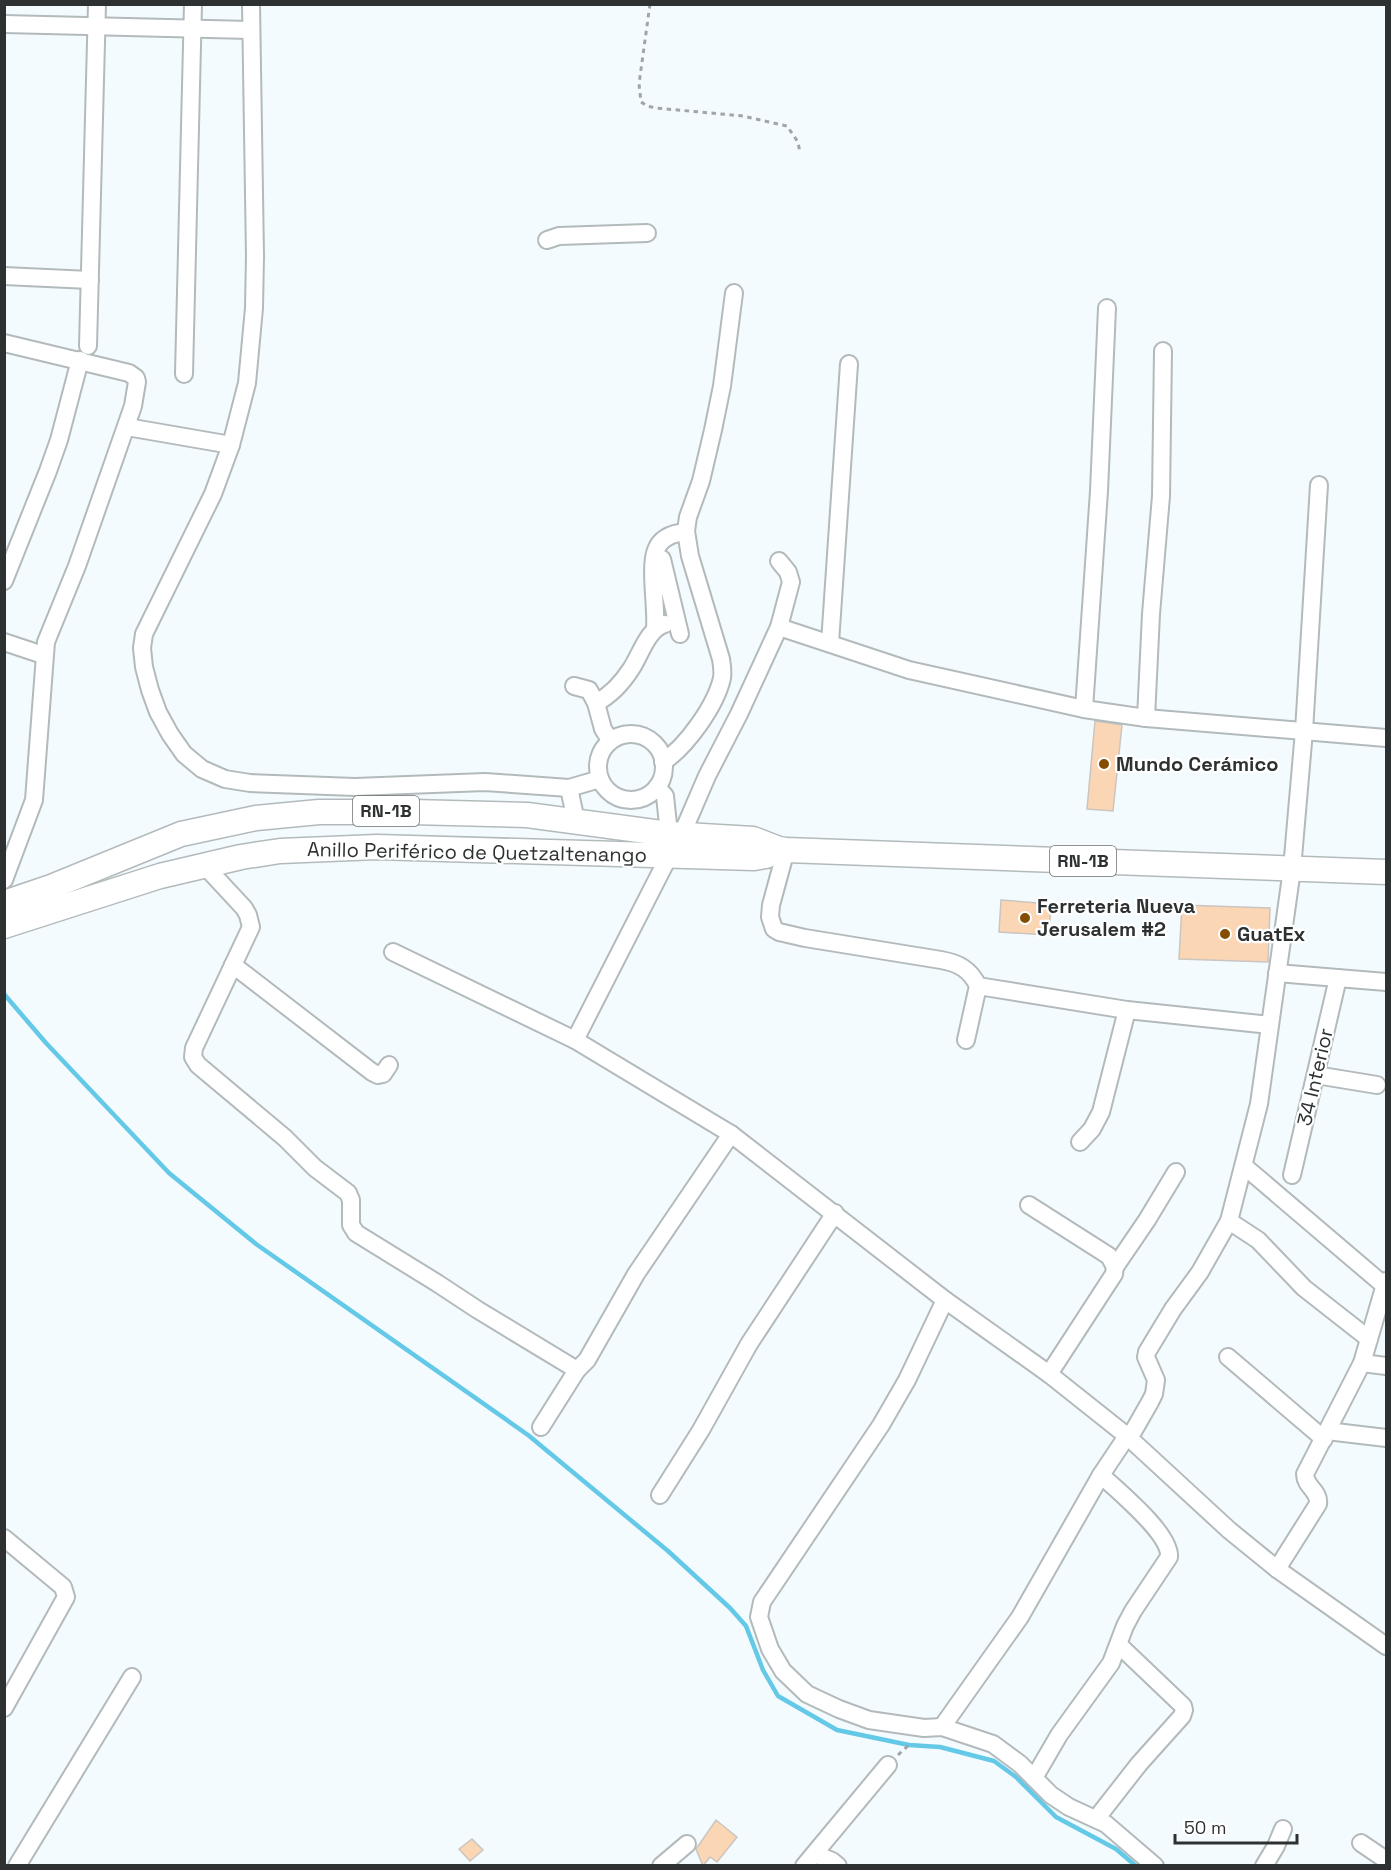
<svg xmlns="http://www.w3.org/2000/svg" width="1391" height="1870" font-family="'Space Grotesk',sans-serif">
<style>
.lines{fill:none;stroke-linecap:round;stroke-linejoin:round}
.stream{stroke:#64c8e7;stroke-width:4.5}
.building{fill:#fbd6b4;stroke:#cac5c1;stroke-width:1.5}
.minor-casing{stroke:#b3babc;stroke-width:20}
.highway-casing{stroke:#b3babc;stroke-width:27}
.path{stroke:#a0a5a7;stroke-width:3;stroke-dasharray:4.5 4.5;stroke-linecap:butt}
.minor{stroke:#fff;stroke-width:16}
.highway{stroke:#fff;stroke-width:24}
.poi-dot{fill:#854d00;stroke:#fff;stroke-width:2}
.labels{text-anchor:middle;stroke-width:4.5;stroke-linejoin:round;paint-order:stroke}
.shield{fill:#fff;stroke:#6d6f70;stroke-width:1.5}
.shield-label{font-size:18px;font-weight:bold;fill:#2e3132}
.poi-label{font-size:20px;font-weight:bold;fill:#2e3132;stroke:#fff;text-anchor:start}
.street-label{font-size:20px;fill:#2e3132;stroke:#fff}
</style>
<rect width="100%" height="100%" fill="#f4fbfe"/>
<g class="lines">
<polyline class="stream" points="4,994 46,1043 169,1173 256,1244 528,1435 668,1551 730,1608 746,1626 763,1670 778,1696 837,1730 909,1745 940,1747 994,1761 1016,1777 1056,1817 1116,1849 1136,1866"/>
</g>
<g class="building">
<polygon points="1095,721 1122,725 1113,811 1087,809"/>
<polygon points="1001,900 1051,904 1049,935 999,932"/>
<polygon points="1182,905 1270,908 1268,962 1179,959"/>
<polygon points="716,1820 737,1837 717,1862 710,1857 703,1866 696,1849"/>
<polygon points="472,1839 483,1850 470,1861 459,1849"/>
</g>
<g class="lines">
<defs>
<g id="minor">
<polyline points="251,4 255,256 254,308 247,383 231,445 213,494 144,634 142,648 144,667 150,690 158,712 170,734 184,754 202,769 225,779 250,783 355,787 485,782 569,788 600,779"/>
<polyline points="4,24 250,30"/>
<polyline points="547,240 559,236 647,233"/>
<polyline points="4,276 90,280"/>
<polyline points="4,343 129,373 136,378 137,382 133,406 77,566 46,642 34,800 4,880"/>
<polyline points="88,346 97,4"/>
<polyline points="184,374 193,4"/>
<polyline points="127,427 231,445"/>
<polyline points="662,559 680,634"/>
<polyline points="4,581 48,471 59,440 80,360"/>
<polyline points="779,627 909,670 1084,709 1146,718 1386,738"/>
<path d="M655,629C657,608 649,568 656,550C661,537 674,533 686,532"/>
<polyline points="4,642 43,655"/>
<polyline points="830,643 849,364"/>
<polyline points="574,686 589,690 596,703 603,729 610,740"/>
<path d="M596,703C611,695 622,683 631,669C640,656 648,628 665,624"/>
<polyline points="1084,709 1099,491 1107,308"/>
<polyline points="1146,718 1151,614 1161,496 1163,351"/>
<circle cx="631" cy="767" r="33"/>
<path d="M663,762C687,746 716,705 722,678C723,672 722,665 721,659L690,556L686,531L688,517L701,481L713,430L722,386L734,293"/>
<polyline points="657,787 665,796 669,834"/>
<polyline points="569,788 576,821"/>
<polyline points="682,834 707,776 739,714 779,627 791,582 788,572 779,561"/>
<path d="M786,850L771,905L770,917L774,929L779,932L805,938L941,960C958,963 970,969 978,986L966,1040"/>
<polyline points="204,865 244,908 248,915 251,927 194,1048 193,1057 198,1065 285,1138 315,1168 348,1193 351,1200 351,1225 356,1233 437,1283 478,1310 577,1370"/>
<polyline points="393,952 575,1040 731,1134 945,1300 1049,1374 1127,1436 1229,1530 1277,1569 1386,1646"/>
<polyline points="233,965 372,1072 378,1075 383,1074 389,1065"/>
<polyline points="1277,973 1386,982"/>
<polyline points="978,986 1127,1010 1270,1025"/>
<polyline points="575,1040 669,856"/>
<polyline points="1316,1075 1377,1085"/>
<polyline points="1080,1142 1092,1129 1101,1112 1127,1010"/>
<polyline points="1244,1166 1386,1287"/>
<polyline points="1292,1175 1338,978"/>
<polyline points="1029,1205 1109,1256 1115,1267"/>
<polyline points="1229,1221 1258,1240 1304,1288 1369,1339"/>
<polyline points="945,1300 907,1380 881,1425 762,1602 759,1617 770,1649 783,1671 807,1694 839,1709 869,1720 924,1728 942,1727 993,1744 1020,1764 1051,1795 1069,1807 1106,1824 1155,1866"/>
<polyline points="1228,1357 1324,1439"/>
<polyline points="1362,1363 1386,1366"/>
<polyline points="1049,1374 1114,1274 1115,1267 1147,1220 1176,1172"/>
<polyline points="541,1427 577,1370 587,1360 636,1274 731,1134"/>
<polyline points="1327,1431 1386,1438"/>
<polyline points="660,1495 701,1430 749,1344 835,1213"/>
<polyline points="4,1538 63,1587 66,1597 4,1708"/>
<path d="M1277,1569L1318,1504C1320,1491 1305,1487 1305,1474L1362,1363L1386,1281"/>
<polyline points="942,1727 1020,1617 1101,1475 1127,1436 1134,1430 1150,1402 1154,1394 1156,1380 1146,1357 1147,1352 1173,1309 1200,1272 1229,1221 1259,1104 1292,869 1304,731 1319,485"/>
<path d="M1034,1778L1059,1735L1111,1663L1125,1626L1133,1611L1169,1557C1171,1534 1118,1491 1101,1475"/>
<polyline points="1096,1819 1139,1764 1182,1716 1184,1710 1183,1706 1119,1645"/>
<polyline points="1361,1843 1386,1860"/>
<polyline points="815,1854 832,1861 838,1866"/>
<polyline points="17,1866 132,1677"/>
<polyline points="661,1866 687,1844"/>
<polyline points="804,1866 888,1765"/>
<polyline points="1264,1866 1276,1846 1283,1829"/>
</g>
<g id="highway">
<polyline points="4,903 51,887 181,834 256,818 319,812 412,812 527,815 669,834 753,839 779,849 786,850 1386,872"/>
<polyline points="4,926 160,876 241,857 280,851 377,847 754,858 766,856 779,849"/>
</g>
</defs>
<use href="#minor" class="minor-casing"/>
<use href="#highway" class="highway-casing"/>
<g class="path">
<polyline points="650,4 639,84 641,102 647,106 656,108 743,116 787,126 798,142 800,153"/>
<polyline points="898,1755 911,1743"/>
</g>
<use href="#minor" class="minor"/>
<use href="#highway" class="highway"/>
</g>
<g class="poi-dot">
<circle cx="1104" cy="764" r="6"/>
<circle cx="1025" cy="918" r="6"/>
<circle cx="1225" cy="934" r="6"/>
</g>
<g class="labels">
<g class="shield">
<rect x="353" y="796" width="66" height="30" rx="4.5"/>
<rect x="1050" y="846" width="66" height="30" rx="4.5"/>
</g>
<g class="shield-label">
<text x="386" y="817">RN-1B</text>
<text x="1083" y="867">RN-1B</text>
</g>
<g class="poi-label">
<text x="1116" y="771">Mundo Cerámico</text>
<text x="1037" y="913">Ferreteria Nueva<tspan x="1037" dy="23">Jerusalem #2</tspan></text>
<text x="1237" y="941">GuatEx</text>
</g>
<g class="street-label">
<text transform="translate(477 852) rotate(1)" y="7">Anillo Periférico de Quetzaltenango</text>
<text transform="translate(1315 1077) rotate(-77)" y="7">34 Interior</text>
</g>
</g>
<rect width="1391" height="1870" fill="none" stroke="#2e3132" stroke-width="12"/>
<path d="M1175 1834v9h122v-9" fill="none" stroke="#2e3132" stroke-width="3"/>
<text x="1184" y="1834" font-size="18" fill="#2e3132" stroke="#ffffff" stroke-width="4.5" paint-order="stroke">50 m</text>
</svg>
